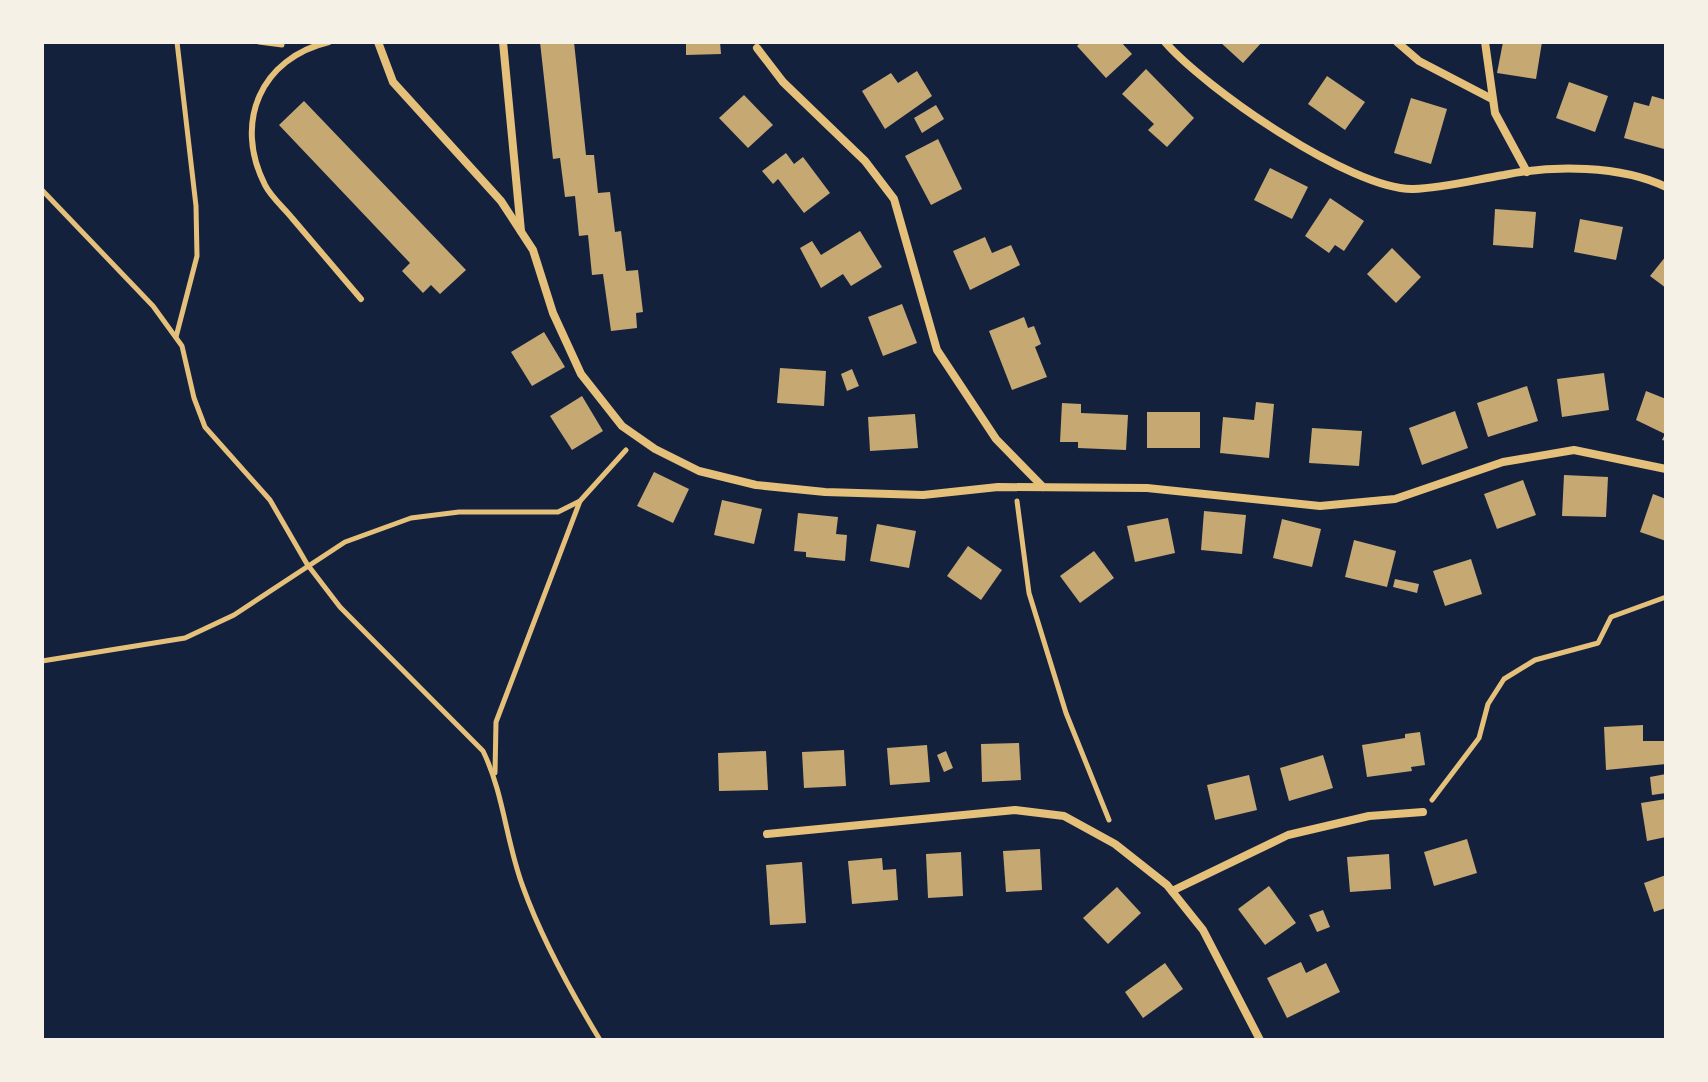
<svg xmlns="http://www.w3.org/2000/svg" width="1708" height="1082" font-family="Overpass,sans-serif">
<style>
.building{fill:#c6a872}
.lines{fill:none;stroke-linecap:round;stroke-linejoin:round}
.path{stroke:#e5c07b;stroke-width:5}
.service{stroke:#e5c07b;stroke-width:6}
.minor{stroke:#e5c07b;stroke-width:8}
</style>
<rect width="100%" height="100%" fill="#14213d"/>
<g class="building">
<polygon points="540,42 574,42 586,155 594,155 598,193 610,192 615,232 621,231 626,271 638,270 643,312 636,313 637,328 611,331 603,274 592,275 588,235 579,236 575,196 565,197 560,158 553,159"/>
<polygon points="686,42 720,42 721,54 686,55"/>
<polygon points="1081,42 1121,42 1132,54 1106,78 1077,46"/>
<polygon points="1220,42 1262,42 1243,63"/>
<polygon points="1503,42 1542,42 1536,79 1497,73"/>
<polygon points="1146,69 1194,118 1167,147 1148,130 1154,124 1122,94"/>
<polygon points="917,71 932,96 885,129 862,91 891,73 898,83"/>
<polygon points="1327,76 1365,102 1345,130 1308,104"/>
<polygon points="1569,82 1608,96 1595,132 1556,118"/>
<polygon points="744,95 773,125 748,148 719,118"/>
<polygon points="1652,96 1666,100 1664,149 1624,138 1634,102 1649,106"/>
<polygon points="1411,98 1447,109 1431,164 1394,153"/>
<polygon points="304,101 466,270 440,294 431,285 423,293 402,271 410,263 279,125"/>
<polygon points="936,105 944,119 922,133 914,118"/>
<polygon points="938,139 962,189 931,205 905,156"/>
<polygon points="786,153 794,164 803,157 830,193 804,213 778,179 773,184 762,171"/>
<polygon points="1270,168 1308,187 1292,219 1254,200"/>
<polygon points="1330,198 1364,221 1344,251 1335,245 1329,253 1305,236"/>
<polygon points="1495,209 1536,212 1533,248 1493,245"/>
<polygon points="1580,219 1623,227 1616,260 1574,252"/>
<polygon points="860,231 882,267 851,286 843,274 821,288 800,248 812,241 821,255"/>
<polygon points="985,237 992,253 1011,245 1020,265 970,290 953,251"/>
<polygon points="1392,248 1421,277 1396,303 1367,274"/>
<polygon points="1666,256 1666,288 1650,276"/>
<polygon points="902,304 917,343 883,356 868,317"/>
<polygon points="1024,317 1028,328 1034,326 1041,344 1035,347 1047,377 1012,390 989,331"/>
<polygon points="544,332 565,367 532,386 511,352"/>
<polygon points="780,368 826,371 824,406 777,403"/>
<polygon points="852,369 859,386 847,391 841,374"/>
<polygon points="1604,373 1609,410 1562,417 1557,379"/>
<polygon points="1527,386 1538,421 1488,437 1477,403"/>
<polygon points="1646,391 1666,399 1666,441 1662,440 1665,434 1636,420"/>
<polygon points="582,396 603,431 572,450 550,416"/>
<polygon points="1256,402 1274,404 1269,458 1220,453 1223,417 1254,420"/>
<polygon points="1062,403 1081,404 1081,413 1128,415 1126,450 1078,448 1078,442 1060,442"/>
<polygon points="1455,411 1468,448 1422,465 1409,428"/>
<rect x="1147" y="412" width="53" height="36"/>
<polygon points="915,414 918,448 870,451 868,417"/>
<polygon points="1312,428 1362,431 1359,466 1309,463"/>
<polygon points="654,472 689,489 673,523 637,506"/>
<polygon points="1564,475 1608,477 1606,517 1562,516"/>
<polygon points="1523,480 1536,515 1497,529 1484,494"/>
<polygon points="1653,494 1666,499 1666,541 1640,532"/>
<polygon points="722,500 762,509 754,544 714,535"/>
<polygon points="1204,511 1246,515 1242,554 1201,550"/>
<polygon points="798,513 838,517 836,534 847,535 845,561 806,557 806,552 794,551"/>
<polygon points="1168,518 1175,553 1135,562 1127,526"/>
<polygon points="1282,519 1321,529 1312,567 1273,558"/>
<polygon points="877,524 916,531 909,568 870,561"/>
<polygon points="1354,540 1396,551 1387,587 1345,577"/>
<polygon points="968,546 1002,570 981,600 947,576"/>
<polygon points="1094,551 1114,578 1080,603 1060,576"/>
<polygon points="1471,559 1482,594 1445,606 1433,571"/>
<polygon points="1395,579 1419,584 1417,593 1393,587"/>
<polygon points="1643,725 1643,741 1666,741 1666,764 1606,770 1604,727"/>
<polygon points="1420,732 1425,765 1411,767 1412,771 1367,777 1362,745 1405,738 1405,734"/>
<polygon points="1019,743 1021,780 982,782 981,744"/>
<polygon points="927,745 930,782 890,785 887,748"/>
<polygon points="844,750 846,786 804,788 802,752"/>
<polygon points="766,751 768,790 719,791 718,753"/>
<polygon points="946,751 953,768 944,772 937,755"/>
<polygon points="1323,755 1333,788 1289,801 1280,768"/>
<polygon points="1666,774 1666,793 1652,795 1650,777"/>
<polygon points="1249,775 1257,810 1215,820 1207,785"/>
<polygon points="1666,799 1666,837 1647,841 1641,803"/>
<polygon points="1467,839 1477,873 1434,886 1424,852"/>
<polygon points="1040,849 1042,890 1006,892 1003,851"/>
<polygon points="961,852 963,896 928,898 926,854"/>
<polygon points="1389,854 1391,889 1350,892 1347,857"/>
<polygon points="882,858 883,870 896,869 898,900 852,904 848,861"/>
<polygon points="802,862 806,923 770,925 766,865"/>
<polygon points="1666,875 1666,908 1654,912 1644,883"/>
<polygon points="1269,886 1296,923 1265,945 1238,909"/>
<polygon points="1117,887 1141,913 1108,944 1083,918"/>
<polygon points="1323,910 1330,927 1317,932 1309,915"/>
<polygon points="1301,962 1306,973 1326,963 1340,992 1287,1018 1267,978"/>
<polygon points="1165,963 1183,989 1143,1018 1125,992"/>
</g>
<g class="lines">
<g class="path">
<polyline points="259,42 282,45"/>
<path d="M42,190L153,306L182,346L194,398L205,427L270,500L307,564L340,607L483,751C504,794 506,842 523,887C542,940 571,992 600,1040"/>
<polyline points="176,337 197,256 196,206 177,42"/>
<polyline points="1017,501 1029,593 1066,713 1109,820"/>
<polyline points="42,661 185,638 234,615 345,542 411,518 459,512 558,512 580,501 626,450"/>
<polyline points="495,773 496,722 580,501"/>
<polyline points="1432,800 1479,738 1488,704 1504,679 1535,660 1598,643 1611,617 1666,597"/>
</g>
<path class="service" d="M329,42C261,58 233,122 265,185C271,197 284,208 292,218C315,245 338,272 361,299"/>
<g class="minor">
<polyline points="378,42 393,82 501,201 533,250 553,313 581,374 622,426 655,449 699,471 756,485 825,492 923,495 998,487 1147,488 1320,506 1395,499 1503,462 1574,450 1666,469"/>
<polyline points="503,42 521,231"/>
<path d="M1165,42C1205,88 1351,190 1413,189C1443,188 1474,180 1504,175C1552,165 1621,165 1666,187"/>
<polyline points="1397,42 1419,61 1492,99"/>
<polyline points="1485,42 1495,113 1527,172"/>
<polyline points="757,48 783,82 865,161 894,199 937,350 996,439 1043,487"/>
<polyline points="767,834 1015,810 1064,816 1115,844 1167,885 1203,930 1260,1040"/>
<polyline points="1172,891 1288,835 1369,816 1423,812"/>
</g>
</g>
<rect width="1708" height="1082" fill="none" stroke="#f6f1e7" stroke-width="88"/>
</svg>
